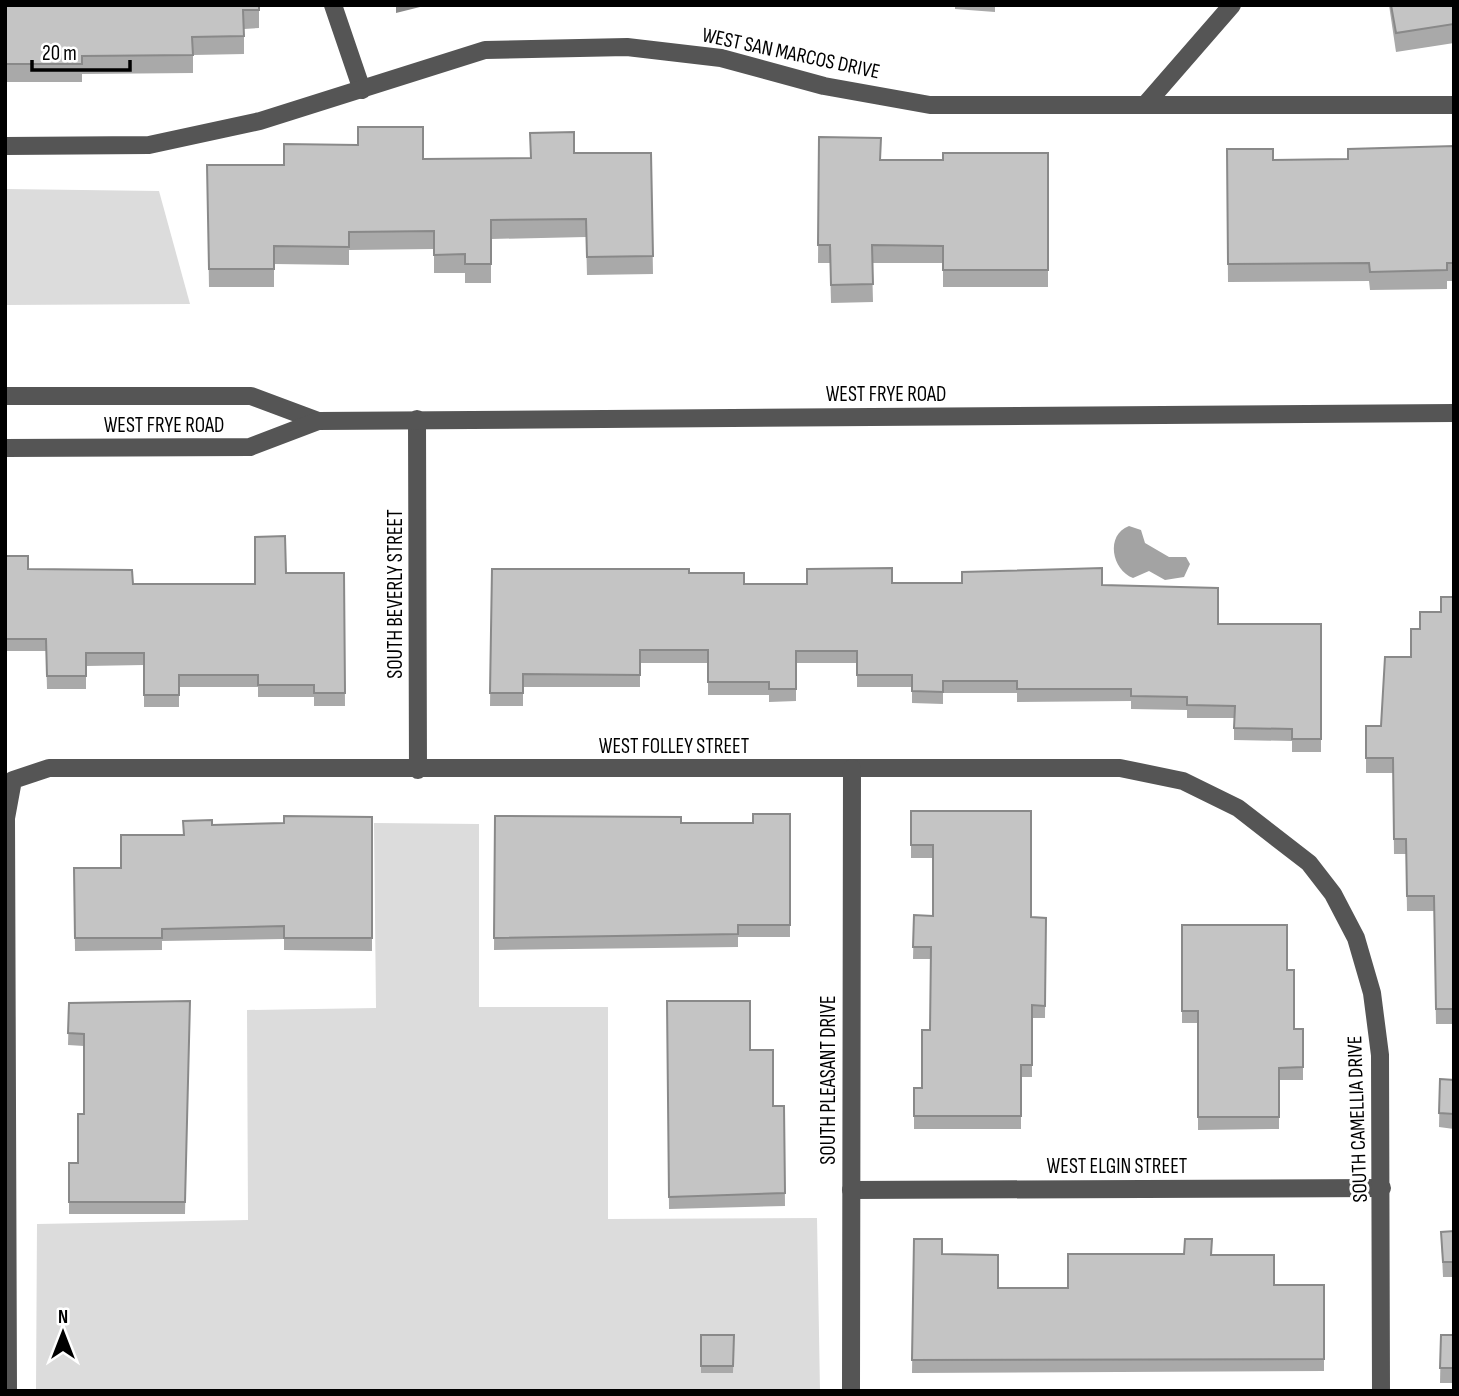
<svg xmlns="http://www.w3.org/2000/svg" width="1459" height="1396" font-family="'Sofia Sans Condensed',sans-serif">
<style>
.green{fill:#dcdcdc}
.water{fill:#a3a3a3}
.lines{fill:none;stroke-linecap:round;stroke-linejoin:round}
.minor{stroke:#555;stroke-width:18}
.wall{fill:#a9a9a9}
.shaded-wall{fill:#898989}
.building{fill:#c4c4c4;stroke:#898989;stroke-width:2}
.labels{text-anchor:middle;stroke-width:6;stroke-linejoin:round;paint-order:stroke}
.street-label{font-size:21px;fill:#000;stroke:#fff}
</style>
<rect width="100%" height="100%" fill="#fff"/>
<g class="green">
<polygon points="5,189 159,191 190,304 5,305"/>
<polygon points="374,823 479,824 479,1007 608,1007 608,1219 817,1218 820,1391 36,1391 37,1224 248,1220 247,1010 376,1008"/>
</g>
<path class="water" d="M1129,526L1141,530L1145,543L1169,557H1186L1190,564L1184,577L1165,580L1149,571L1133,578C1112,570 1105,535 1129,526Z"/>
<g class="lines">
<g class="minor">
<polyline points="333,5 362,90"/>
<polyline points="1145,105 1232,5"/>
<polyline points="5,146 149,145 260,121 485,50 627,47 721,58 824,86 930,105 1454,105"/>
<polyline points="5,396 251,396 318,421"/>
<polyline points="417,419 418,770"/>
<polyline points="5,448 250,447 318,421 1454,413"/>
<polyline points="851,1190 1382,1188"/>
<polyline points="8,1391 6,818 13,780 49,768 1120,768 1183,781 1238,808 1309,863 1333,894 1356,938 1372,993 1380,1055 1381,1391"/>
<polyline points="851,1391 852,768"/>
</g>
</g>
<g class="wall">
<polygon points="5,5 259,5 259,28 244,29 244,54 193,55 193,73 82,74 82,82 5,82"/>
<polygon points="955,5 995,5 995,12 955,9"/>
<polygon points="1389,5 1454,5 1454,43 1396,52"/>
<polygon points="819,137 880,160 943,160 1048,153 1048,287 943,287 943,263 872,263 873,302 831,303 830,263 818,263"/>
<polygon points="1454,146 1454,281 1447,281 1447,289 1370,290 1369,281 1228,282 1227,149 1273,160 1348,159"/>
<polygon points="574,153 651,153 653,274 587,275 586,237 491,239 491,283 465,283 465,273 434,273 434,249 349,250 349,265 274,264 274,287 209,287 207,165 284,165 423,159 530,158"/>
<polygon points="5,556 28,569 133,584 255,584 286,573 344,573 345,706 314,706 314,697 258,697 258,687 179,687 179,707 144,707 144,665 86,666 86,689 47,689 46,651 5,651"/>
<polygon points="492,569 689,573 744,584 892,583 1102,585 1218,624 1321,624 1321,752 1292,752 1292,741 1234,740 1234,718 1187,718 1187,710 1131,709 1131,701 1017,702 1017,693 943,693 943,704 912,703 912,687 857,687 857,663 796,663 796,701 769,702 769,695 708,695 708,663 640,663 640,687 523,687 523,706 490,706"/>
<polygon points="1454,597 1454,1024 1436,1024 1434,911 1407,911 1406,854 1394,854 1393,773 1366,773 1366,726 1381,726 1411,657 1420,629 1441,612"/>
<polygon points="911,811 1031,917 1046,918 1045,1018 1032,1018 1032,1077 1021,1077 1021,1129 914,1129 914,1088 922,1088 930,1030 931,959 913,959 914,915 933,916 933,858 911,858"/>
<polygon points="790,814 790,937 738,937 738,947 494,950 495,816 681,823 753,823"/>
<polygon points="372,817 372,951 284,950 284,939 162,941 162,950 75,951 74,868 121,868 212,825 284,823"/>
<polygon points="1182,925 1287,970 1294,1029 1303,1029 1303,1080 1279,1080 1279,1129 1198,1130 1198,1023 1182,1023"/>
<polygon points="190,1001 185,1214 69,1214 69,1163 78,1163 84,1114 84,1046 68,1045 69,1003"/>
<polygon points="667,1001 750,1050 773,1106 784,1106 785,1206 669,1209"/>
<polygon points="1440,1079 1454,1080 1454,1129 1439,1127"/>
<polygon points="1454,1231 1454,1277 1443,1277 1441,1232"/>
<polygon points="914,1239 942,1254 998,1288 1068,1288 1212,1255 1274,1285 1324,1285 1324,1371 912,1373"/>
<polygon points="701,1335 734,1335 733,1373 701,1373"/>
<polygon points="1441,1335 1454,1335 1454,1383 1440,1383"/>
</g>
<polygon class="shaded-wall" points="396,5 428,5 396,13"/>
<g class="building">
<polygon points="5,5 259,5 259,10 243,10 244,36 192,37 193,55 82,56 82,64 5,64"/>
<polygon points="1391,5 1454,5 1454,24 1396,33"/>
<polygon points="358,127 423,127 423,159 531,158 530,133 574,132 574,153 651,153 653,256 587,257 586,219 491,220 491,264 465,264 465,254 434,255 434,231 349,232 349,247 274,246 274,269 209,269 207,165 284,165 284,144 358,145"/>
<polygon points="819,137 881,138 880,160 943,160 943,153 1048,153 1048,270 943,270 943,246 872,245 873,284 831,285 830,245 818,245"/>
<polygon points="1454,146 1454,263 1447,263 1447,270 1370,272 1369,263 1228,264 1227,149 1273,149 1273,160 1348,159 1348,149"/>
<polygon points="285,536 286,573 344,573 345,693 314,693 314,685 258,685 258,675 179,675 179,695 144,695 144,653 86,653 86,676 47,676 46,639 5,639 5,556 28,556 28,569 132,570 133,584 255,584 255,537"/>
<polygon points="892,568 892,583 962,583 962,572 1102,568 1102,585 1218,588 1218,624 1321,624 1321,739 1292,739 1292,729 1234,728 1235,706 1187,705 1187,697 1131,696 1131,689 1017,689 1017,681 943,681 943,692 912,691 912,675 857,675 857,651 796,651 796,689 769,689 769,682 708,682 708,650 640,650 640,675 523,674 523,693 490,693 492,569 689,569 689,573 744,573 744,584 807,584 807,569"/>
<polygon points="1441,597 1454,597 1454,1009 1436,1009 1434,896 1407,896 1406,839 1394,839 1393,758 1366,758 1366,726 1381,726 1385,657 1411,657 1411,629 1420,629 1420,612 1441,612"/>
<polygon points="911,811 1031,811 1031,917 1046,918 1045,1006 1032,1005 1032,1065 1021,1065 1021,1116 914,1116 914,1088 922,1088 922,1030 930,1030 931,947 913,947 914,915 933,916 933,845 911,845"/>
<polygon points="753,814 790,814 790,925 738,925 738,934 494,938 495,816 681,817 681,823 753,823"/>
<polygon points="284,816 372,817 372,938 284,938 284,926 162,929 162,938 75,938 74,868 121,868 121,835 184,835 183,821 212,820 212,825 284,823"/>
<polygon points="1182,925 1287,925 1287,970 1294,970 1294,1029 1303,1029 1303,1067 1279,1068 1279,1117 1198,1117 1198,1011 1182,1011"/>
<polygon points="190,1001 185,1202 69,1202 69,1163 78,1163 78,1114 84,1114 84,1034 68,1033 69,1003"/>
<polygon points="667,1001 750,1001 750,1050 773,1050 773,1106 784,1106 785,1193 669,1197"/>
<polygon points="1440,1079 1454,1080 1454,1114 1439,1113"/>
<polygon points="1454,1231 1454,1262 1443,1262 1441,1232"/>
<polygon points="914,1239 942,1239 942,1254 998,1255 998,1288 1068,1288 1068,1254 1184,1254 1185,1239 1212,1239 1211,1255 1274,1255 1274,1285 1324,1285 1324,1359 912,1360"/>
<polygon points="701,1335 734,1335 733,1366 701,1366"/>
<polygon points="1441,1335 1454,1335 1454,1368 1440,1368"/>
</g>
<g class="labels">
<g class="street-label">
<text transform="translate(791 53) rotate(12)" y="7">WEST SAN MARCOS DRIVE</text>
<text x="886" y="401">WEST FRYE ROAD</text>
<text x="164" y="432">WEST FRYE ROAD</text>
<text transform="translate(395 594) rotate(-90)" y="7">SOUTH BEVERLY STREET</text>
<text x="674" y="753">WEST FOLLEY STREET</text>
<text transform="translate(828 1080) rotate(-90)" y="7">SOUTH PLEASANT DRIVE</text>
<text transform="translate(1357 1119) rotate(-92)" y="7">SOUTH CAMELLIA DRIVE</text>
<text x="1117" y="1173">WEST ELGIN STREET</text>
</g>
</g>
<rect width="1459" height="1396" fill="none" stroke="#000000" stroke-width="14"/>
<g transform="translate(63 1333)" stroke="#ffffff" stroke-width="5" paint-order="stroke">
<path d="M0-5L12 26L0 18L-12 26Z" fill="#000000"/>
<text y="-10" font-size="19" font-weight="bold" text-anchor="middle" fill="#000000">N</text>
</g>
<path d="M32 60v10h98v-10" fill="none" stroke="#000000" stroke-width="3.5"/>
<text x="42" y="60" font-size="21" fill="#000000" stroke="#ffffff" stroke-width="5" paint-order="stroke">20 m</text>
</svg>
